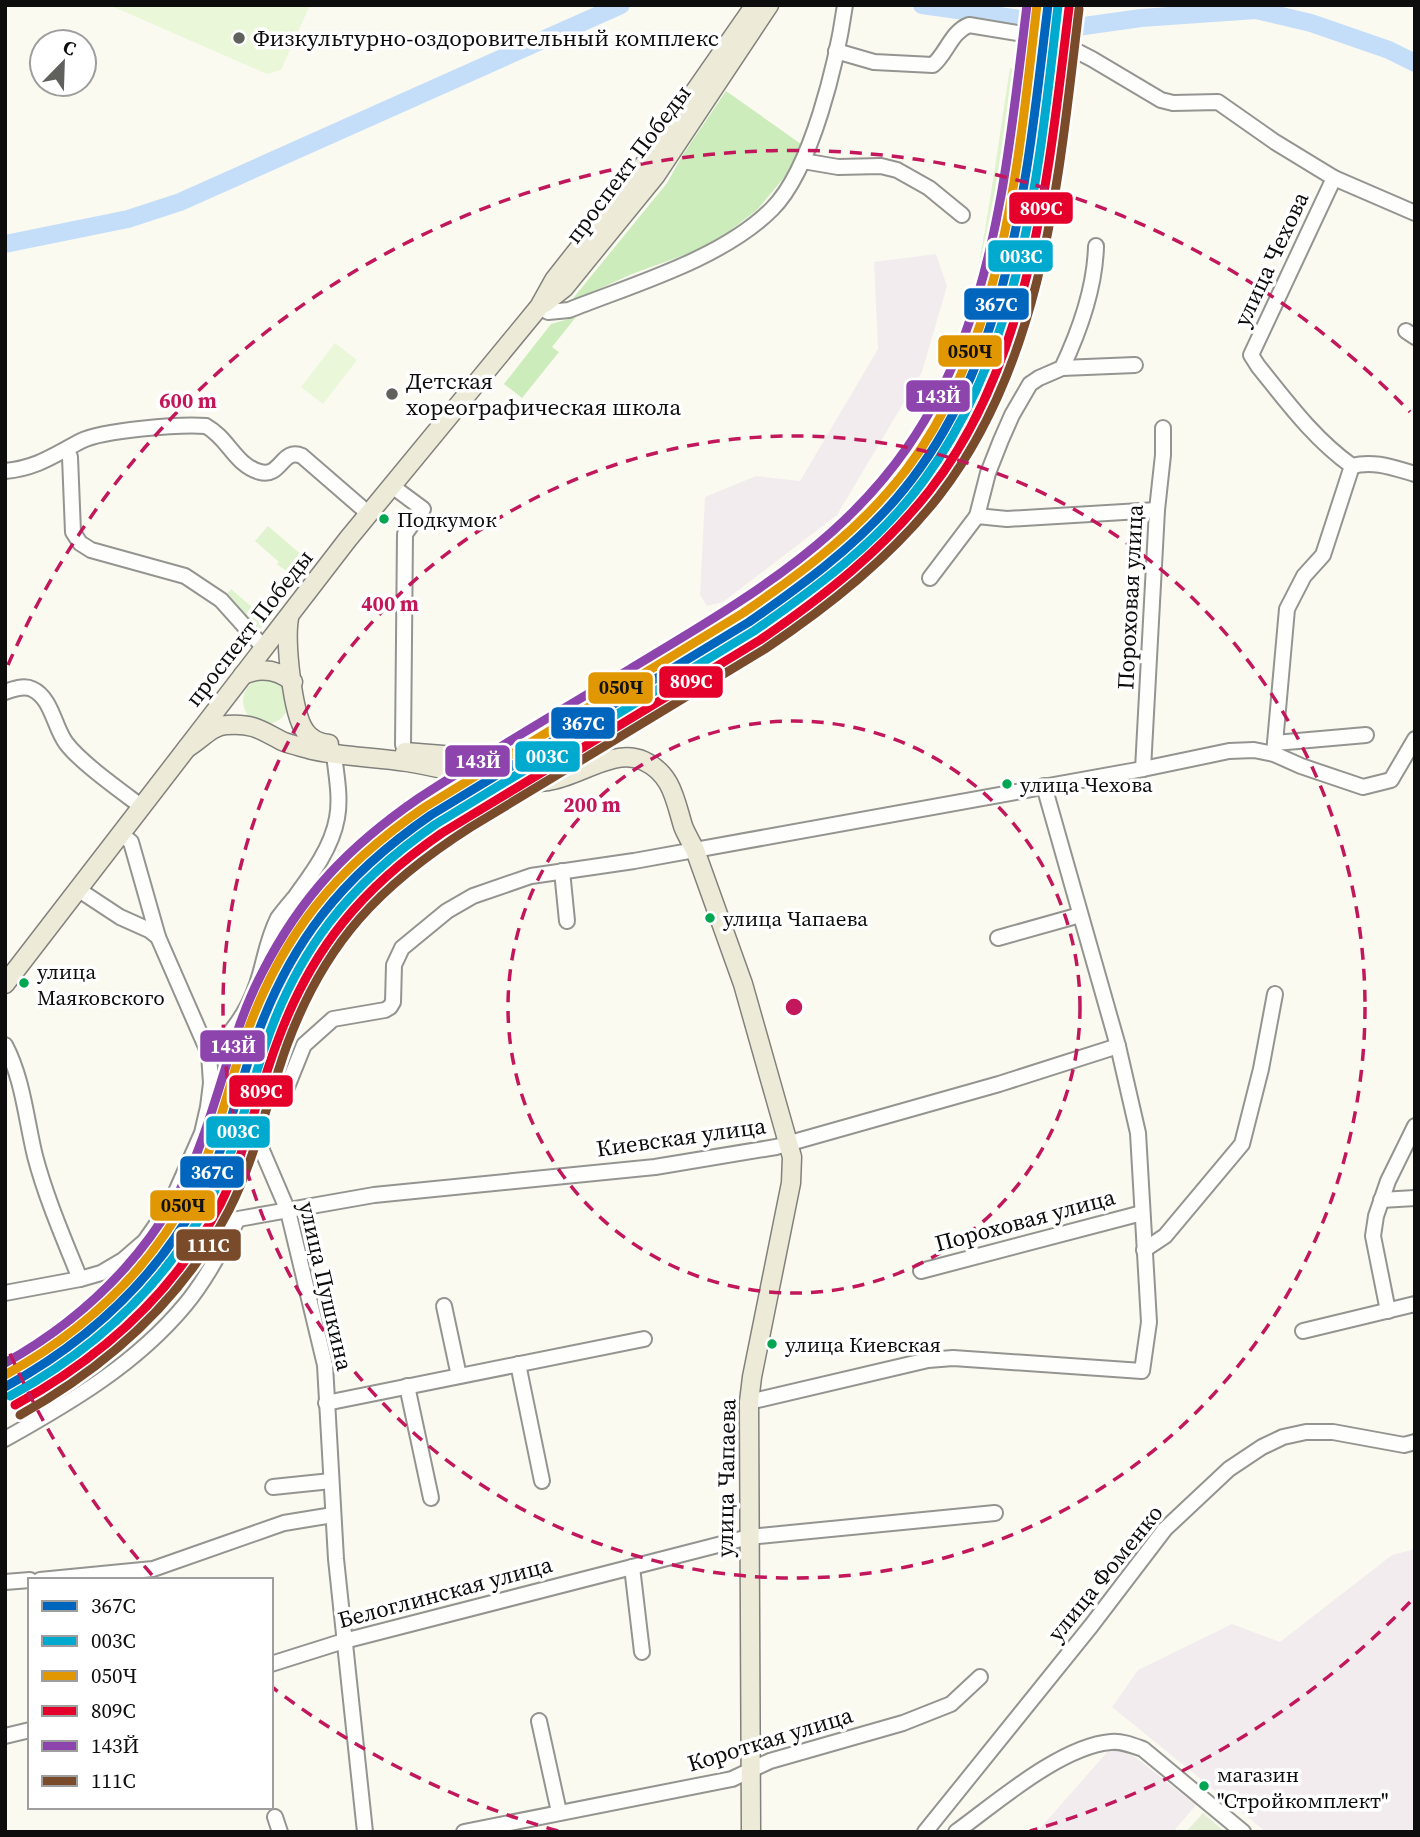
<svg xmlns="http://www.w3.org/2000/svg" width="1420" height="1837" font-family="'Source Serif 4',serif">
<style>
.industrial{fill:#f3ecee}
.green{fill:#e0f3cf}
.forest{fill:#cdecbc}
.cemetery{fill:#e4eed4}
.pitch{fill:#eaf7d9}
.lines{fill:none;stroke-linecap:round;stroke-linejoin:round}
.river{stroke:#c4def9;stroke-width:18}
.minor-casing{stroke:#949490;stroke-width:18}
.major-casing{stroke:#81817d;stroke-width:21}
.minor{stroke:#fefefd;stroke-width:14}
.major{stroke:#edebd8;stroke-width:18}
.rail-1-casing{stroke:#fff;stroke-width:14}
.rail-2-casing{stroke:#fff;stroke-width:14}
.rail-3-casing{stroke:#fff;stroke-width:14}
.rail-4-casing{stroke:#fff;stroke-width:14}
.rail-5-casing{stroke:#fff;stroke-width:14}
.rail-6-casing{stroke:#fff;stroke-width:14}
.rail-1{stroke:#0065bd;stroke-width:9}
.rail-2{stroke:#00a9ce;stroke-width:9}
.rail-3{stroke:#e09701;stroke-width:9}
.rail-4{stroke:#e4002b;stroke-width:9}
.rail-5{stroke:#8e44ad;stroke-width:9}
.rail-6{stroke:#7a4b2a;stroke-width:9}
.ring{fill:none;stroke:#c2185b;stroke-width:3.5;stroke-dasharray:12 9}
.poi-dot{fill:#60605d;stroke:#fff;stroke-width:2.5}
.bus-dot{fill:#00a651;stroke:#fff;stroke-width:2.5}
.labels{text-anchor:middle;stroke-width:7;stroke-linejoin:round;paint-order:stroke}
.bus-label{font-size:21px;fill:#0d0d0d;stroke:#fff;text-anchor:start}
.poi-label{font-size:23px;fill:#0d0d0d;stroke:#fff;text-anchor:start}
.street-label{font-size:23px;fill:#0d0d0d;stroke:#fff}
.centre{fill:#c2185b;stroke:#fff;stroke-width:3.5}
.ring-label{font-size:21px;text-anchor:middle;font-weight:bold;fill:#c2185b;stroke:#fff;stroke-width:7;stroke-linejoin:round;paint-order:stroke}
.line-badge{stroke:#fff;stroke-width:2.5}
.badge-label{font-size:19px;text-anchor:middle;font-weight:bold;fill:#fff}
.pale-badge-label{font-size:19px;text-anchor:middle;font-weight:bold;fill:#111}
</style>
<rect width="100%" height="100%" fill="#fbfaf1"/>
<g class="industrial">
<polygon points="936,254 947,286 922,372 837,515 723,602 707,606 700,595 705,497 756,476 800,481 878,349 874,262"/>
<polygon points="1415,1549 1415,1832 1266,1832 1112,1707 1138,1670 1232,1624 1280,1642 1392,1555"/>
<polygon points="1116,1742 1196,1805 1173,1832 1037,1832"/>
</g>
<g class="green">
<path d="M1010,68L1035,71L1014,223L979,350L932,440L904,479L850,539L846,535C895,470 941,403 967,324C974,303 976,279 980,257C992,194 1000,131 1010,68Z"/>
<path d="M268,526L311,563L302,573C292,574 285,571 277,564L279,562L255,541Z"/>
<polygon points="287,583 291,584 292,587 276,608 272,606 270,600"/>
<polygon points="231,589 267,620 255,636 223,599"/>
<circle cx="266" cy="701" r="23"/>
</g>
<g class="forest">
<polygon points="726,91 801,144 788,173 757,210 728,232 698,250 632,274 570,302 667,183 682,156"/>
<polygon points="576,317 552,347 559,352 522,398 504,384 551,324"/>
</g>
<polygon class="cemetery" points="1203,1813 1225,1832 1186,1832"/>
<g class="pitch">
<polygon points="109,5 310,5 281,70 267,74"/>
<polygon points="335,343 357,360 323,404 301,387"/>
</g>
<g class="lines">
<g class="river">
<polyline points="922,5 1077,27 1141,18 1256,10 1311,23 1389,50 1415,63"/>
<polyline points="5,244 128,219 180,202 621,5"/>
</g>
<defs>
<g id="minor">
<path d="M836,51L874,62L933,65C947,53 951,32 969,25L1053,39L1092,59L1161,100L1173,103L1218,102L1275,142L1334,178L1415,213"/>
<polyline points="803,161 838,167 881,166 897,170 929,188 962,215"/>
<path d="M1334,178L1251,355L1258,366C1287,402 1314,439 1352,466C1374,460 1394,468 1415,474"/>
<path d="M539,307L548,312L569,310C634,284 722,259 772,209C812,169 837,61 845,5"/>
<polyline points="1406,331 1415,337"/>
<polyline points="1062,368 1135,365"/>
<polyline points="67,451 70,457 73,532 80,543 91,550 185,576 221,600 264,648"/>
<path d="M5,471C37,468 54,455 81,441C103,430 180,424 206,426C229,439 235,465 260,472C281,478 282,447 302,456L369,514"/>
<polyline points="392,486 423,509 405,534 403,745"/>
<polyline points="977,516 1007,519 1157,510"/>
<path d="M930,578L977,516L988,473L1001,440L1012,415L1030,384L1039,378L1062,368C1080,330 1095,288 1096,246"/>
<path d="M5,692C13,689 24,685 32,689C52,698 54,727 66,743C81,763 121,791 142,807"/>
<polyline points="1275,743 1366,735"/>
<polyline points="1274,754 1287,609 1304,576 1323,555 1352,466"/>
<polyline points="1143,769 1157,510 1163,455 1163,428"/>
<polyline points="562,871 567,921"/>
<polyline points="79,890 120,917 149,930 158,937"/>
<polyline points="998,938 1080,915"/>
<path d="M5,1045C23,1079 26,1119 35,1156C46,1198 64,1239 80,1279"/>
<path d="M209,1054C230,1036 248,1011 257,984C265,961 266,942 278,918C283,911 289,904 295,897C312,874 332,847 337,818C341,797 336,774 334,754"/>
<polyline points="285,1092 304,1045 333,1019 385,1010 390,1007 393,1002 394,965 402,948 447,911 473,896 531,876 634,861 1143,769 1229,751 1254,750 1274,754 1301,766 1363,787 1391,780 1415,739"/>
<polyline points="261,1148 288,1211 325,1365 336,1559 365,1832"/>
<polyline points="1381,1200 1415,1198"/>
<polyline points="1144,1250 1165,1236 1242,1144 1261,1069 1275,994"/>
<polyline points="921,1271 1142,1213"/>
<polyline points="5,1293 80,1279 101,1273 123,1260 145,1241 159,1221 175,1194 202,1133 208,1107 211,1083 209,1054 158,937 131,842 121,834"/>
<polyline points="444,1306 459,1376"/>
<polyline points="1388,1311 1373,1236 1376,1216 1388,1181 1415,1126"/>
<polyline points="1303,1331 1415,1304"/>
<polyline points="518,1364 542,1481"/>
<polyline points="407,1386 431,1498"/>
<polyline points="749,1402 928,1360 953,1358 1142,1371 1149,1322 1138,1133 1118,1046 1044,786"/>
<polyline points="326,1403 644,1339"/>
<path d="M5,1439C71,1402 136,1364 185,1305C206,1280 222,1248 238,1219L374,1195L655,1167L776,1147L999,1084L1118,1046"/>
<polyline points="273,1487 331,1481"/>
<polyline points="632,1567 642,1652"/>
<polyline points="40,1580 153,1569 284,1523 333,1515"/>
<polyline points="5,1582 30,1580"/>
<polyline points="271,1664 344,1641 749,1537 995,1513"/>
<polyline points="539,1721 559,1812"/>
<polyline points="5,1736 30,1730"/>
<polyline points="275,1817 280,1832"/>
<polyline points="464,1832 732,1779 770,1761 903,1723 951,1704 980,1677"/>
<polyline points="925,1832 1091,1626 1165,1529 1229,1469 1262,1447 1283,1437 1306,1432 1333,1432 1404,1445 1415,1442"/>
<path d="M956,1832C996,1803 1061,1746 1111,1742C1122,1741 1132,1745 1143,1749L1243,1832"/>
</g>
<g id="major">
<polyline points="545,303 564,288 656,175 769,5"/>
<path d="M289,618C285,641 292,713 305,731C311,740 319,743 329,744"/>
<path d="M243,675C261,667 278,670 293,682"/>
<path d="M187,748C201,740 212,725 227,725C253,723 261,730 282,741C291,745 303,747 312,750C343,757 376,757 407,762C438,767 469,776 501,780C515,782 534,783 548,781C579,777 614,747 644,761C672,774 675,800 683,826C686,834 691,842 695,850L743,984L792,1157L791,1183L752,1377L749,1402L751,1832"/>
<polyline points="405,752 559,764 577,762 592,756"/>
<polyline points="5,984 348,539 539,307 554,280 636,176 755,5"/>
</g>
</defs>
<use href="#minor" class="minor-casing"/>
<use href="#major" class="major-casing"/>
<use href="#minor" class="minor"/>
<use href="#major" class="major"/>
<defs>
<path id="rail-1" d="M5,1387C87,1342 155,1280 200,1197C225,1150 236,1097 253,1047C288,944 342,876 431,815L749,622C801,586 853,548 895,500C1012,365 1027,175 1048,5"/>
<path id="rail-2" d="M10,1396C94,1350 163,1287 209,1202C234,1155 246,1103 263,1052C296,951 349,884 436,824L754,631C816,588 879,542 924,480C1024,344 1039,168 1058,6"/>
<path id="rail-3" d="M5,1375C83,1332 149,1271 191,1191C216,1144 227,1092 244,1041C280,937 335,868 425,807L743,613C803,572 862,528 906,470C1005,339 1018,162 1037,5"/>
<path id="rail-4" d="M15,1405C101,1358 174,1293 220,1205C246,1152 257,1095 278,1040C312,948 362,888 442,833L760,640C823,597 883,550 930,490C1033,359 1049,167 1069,8"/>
<path id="rail-5" d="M5,1363C95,1313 169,1235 203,1137C223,1082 235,1025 262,973C301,896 349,846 419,798C488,753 559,711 630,669C779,580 901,509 964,337C1003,231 1013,117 1027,5"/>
<path id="rail-6" d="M20,1415C108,1366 182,1300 229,1210C256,1157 267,1100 287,1045C325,942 380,885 471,827L765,649C829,606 891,557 939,496C1045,359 1059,174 1079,9"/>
</defs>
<use href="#rail-1" class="rail-1-casing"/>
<use href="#rail-2" class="rail-2-casing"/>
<use href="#rail-3" class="rail-3-casing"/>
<use href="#rail-4" class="rail-4-casing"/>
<use href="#rail-5" class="rail-5-casing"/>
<use href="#rail-6" class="rail-6-casing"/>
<use href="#rail-1" class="rail-1"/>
<use href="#rail-2" class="rail-2"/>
<use href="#rail-3" class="rail-3"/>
<use href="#rail-4" class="rail-4"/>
<use href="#rail-5" class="rail-5"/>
<use href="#rail-6" class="rail-6"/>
</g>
<g class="ring">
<circle cx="794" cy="1007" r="286"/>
<circle cx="794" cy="1007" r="571"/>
<path d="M1410 1602A857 857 0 0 1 1030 1831M558 1831A857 857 0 0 1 272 1687M152 1575A857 857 0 0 1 8 1349M8 665A857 857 0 0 1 1410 412"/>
</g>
<g class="poi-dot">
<circle cx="239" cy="38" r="7"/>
<circle cx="392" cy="394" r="7"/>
</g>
<g class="bus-dot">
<circle cx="384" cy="519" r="6"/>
<circle cx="1007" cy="784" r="6"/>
<circle cx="710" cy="918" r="6"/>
<circle cx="24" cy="983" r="6"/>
<circle cx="772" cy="1344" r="6"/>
<circle cx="1204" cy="1786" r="6"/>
</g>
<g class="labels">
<g class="bus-label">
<text x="397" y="527">Подкумок</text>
<text x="1020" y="792">улица Чехова</text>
<text x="723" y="926">улица Чапаева</text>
<text x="37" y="979">улица<tspan x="37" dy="26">Маяковского</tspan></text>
<text x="785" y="1352">улица Киевская</text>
<text x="1217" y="1782">магазин<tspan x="1217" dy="26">"Стройкомплект"</tspan></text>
</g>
<g class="poi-label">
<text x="253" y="46">Физкультурно-оздоровительный комплекс</text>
<text x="406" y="389">Детская<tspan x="406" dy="26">хореографическая школа</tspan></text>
</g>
<g class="street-label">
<text transform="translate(628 164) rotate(-53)" y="8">проспект Победы</text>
<text transform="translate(1271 259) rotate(-65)" y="8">улица Чехова</text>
<text transform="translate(1130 597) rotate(-87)" y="8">Пороховая улица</text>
<text transform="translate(249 628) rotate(-52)" y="8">проспект Победы</text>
<text transform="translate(681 1137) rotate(-8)" y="8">Киевская улица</text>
<text transform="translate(1025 1220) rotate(-15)" y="8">Пороховая улица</text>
<text transform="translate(326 1286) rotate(77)" y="8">улица Пушкина</text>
<text transform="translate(726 1478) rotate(-89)" y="8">улица Чапаева</text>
<text transform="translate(1105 1573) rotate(-51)" y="8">улица Фоменко</text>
<text transform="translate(445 1592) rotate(-15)" y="8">Белоглинская улица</text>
<text transform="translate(770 1739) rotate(-17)" y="8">Короткая улица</text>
</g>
</g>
<circle cx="794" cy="1007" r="10" class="centre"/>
<g class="ring-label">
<text x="188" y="408">600 m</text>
<text x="390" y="611">400 m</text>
<text x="592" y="812">200 m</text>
</g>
<g class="line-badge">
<rect x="1008" y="191" width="66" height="34" rx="7" fill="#e4002b"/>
<rect x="987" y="239" width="67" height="34" rx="7" fill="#00a9ce"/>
<rect x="963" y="287" width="67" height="34" rx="7" fill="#0065bd"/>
<rect x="937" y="334" width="66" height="34" rx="7" fill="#e09701"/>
<rect x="905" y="379" width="66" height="34" rx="7" fill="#8e44ad"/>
<rect x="658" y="665" width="66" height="34" rx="7" fill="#e4002b"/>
<rect x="587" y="671" width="67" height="34" rx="7" fill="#e09701"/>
<rect x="550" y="706" width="66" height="34" rx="7" fill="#0065bd"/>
<rect x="514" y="740" width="67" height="33" rx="7" fill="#00a9ce"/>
<rect x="444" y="744" width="67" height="34" rx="7" fill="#8e44ad"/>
<rect x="199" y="1029" width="67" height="34" rx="7" fill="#8e44ad"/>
<rect x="228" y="1074" width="66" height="34" rx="7" fill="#e4002b"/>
<rect x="205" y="1115" width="66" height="34" rx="7" fill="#00a9ce"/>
<rect x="179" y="1155" width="66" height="34" rx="7" fill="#0065bd"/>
<rect x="149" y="1189" width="67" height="33" rx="7" fill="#e09701"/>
<rect x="175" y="1228" width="67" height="34" rx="7" fill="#7a4b2a"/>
</g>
<g class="badge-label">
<text x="1041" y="215">809С</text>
<text x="1021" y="263">003С</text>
<text x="996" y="311">367С</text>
<text x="938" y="403">143Й</text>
<text x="691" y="688">809С</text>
<text x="583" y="730">367С</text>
<text x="547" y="763">003С</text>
<text x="478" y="768">143Й</text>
<text x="233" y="1053">143Й</text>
<text x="261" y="1098">809С</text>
<text x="238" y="1138">003С</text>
<text x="212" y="1179">367С</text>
<text x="208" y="1252">111С</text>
</g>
<g class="pale-badge-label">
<text x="970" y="358">050Ч</text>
<text x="621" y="694">050Ч</text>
<text x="183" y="1212">050Ч</text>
</g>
<rect width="1420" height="1837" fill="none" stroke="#0d0d0d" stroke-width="14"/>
<rect x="28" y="1578" width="245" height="231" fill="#ffffff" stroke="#9e9e9e" stroke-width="2"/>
<rect x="42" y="1601" width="35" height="10" fill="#0065bd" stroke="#9e9e9e" stroke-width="2"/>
<text x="91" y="1613" font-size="21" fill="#0d0d0d">367С</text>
<rect x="42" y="1636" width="35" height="10" fill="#00a9ce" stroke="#9e9e9e" stroke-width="2"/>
<text x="91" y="1648" font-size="21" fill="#0d0d0d">003С</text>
<rect x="42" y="1671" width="35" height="10" fill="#e09701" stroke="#9e9e9e" stroke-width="2"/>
<text x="91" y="1683" font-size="21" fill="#0d0d0d">050Ч</text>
<rect x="42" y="1706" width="35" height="10" fill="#e4002b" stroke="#9e9e9e" stroke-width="2"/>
<text x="91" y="1718" font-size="21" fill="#0d0d0d">809С</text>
<rect x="42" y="1741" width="35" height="10" fill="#8e44ad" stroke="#9e9e9e" stroke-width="2"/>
<text x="91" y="1753" font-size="21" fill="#0d0d0d">143Й</text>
<rect x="42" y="1776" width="35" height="10" fill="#7a4b2a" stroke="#9e9e9e" stroke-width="2"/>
<text x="91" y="1788" font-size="21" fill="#0d0d0d">111С</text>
<g transform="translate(63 63) rotate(23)"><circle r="33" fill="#ffffff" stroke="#9e9e9e" stroke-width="2"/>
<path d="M0-5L12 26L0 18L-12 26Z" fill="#60605d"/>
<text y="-10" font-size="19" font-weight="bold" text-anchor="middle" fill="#0d0d0d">С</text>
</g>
</svg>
